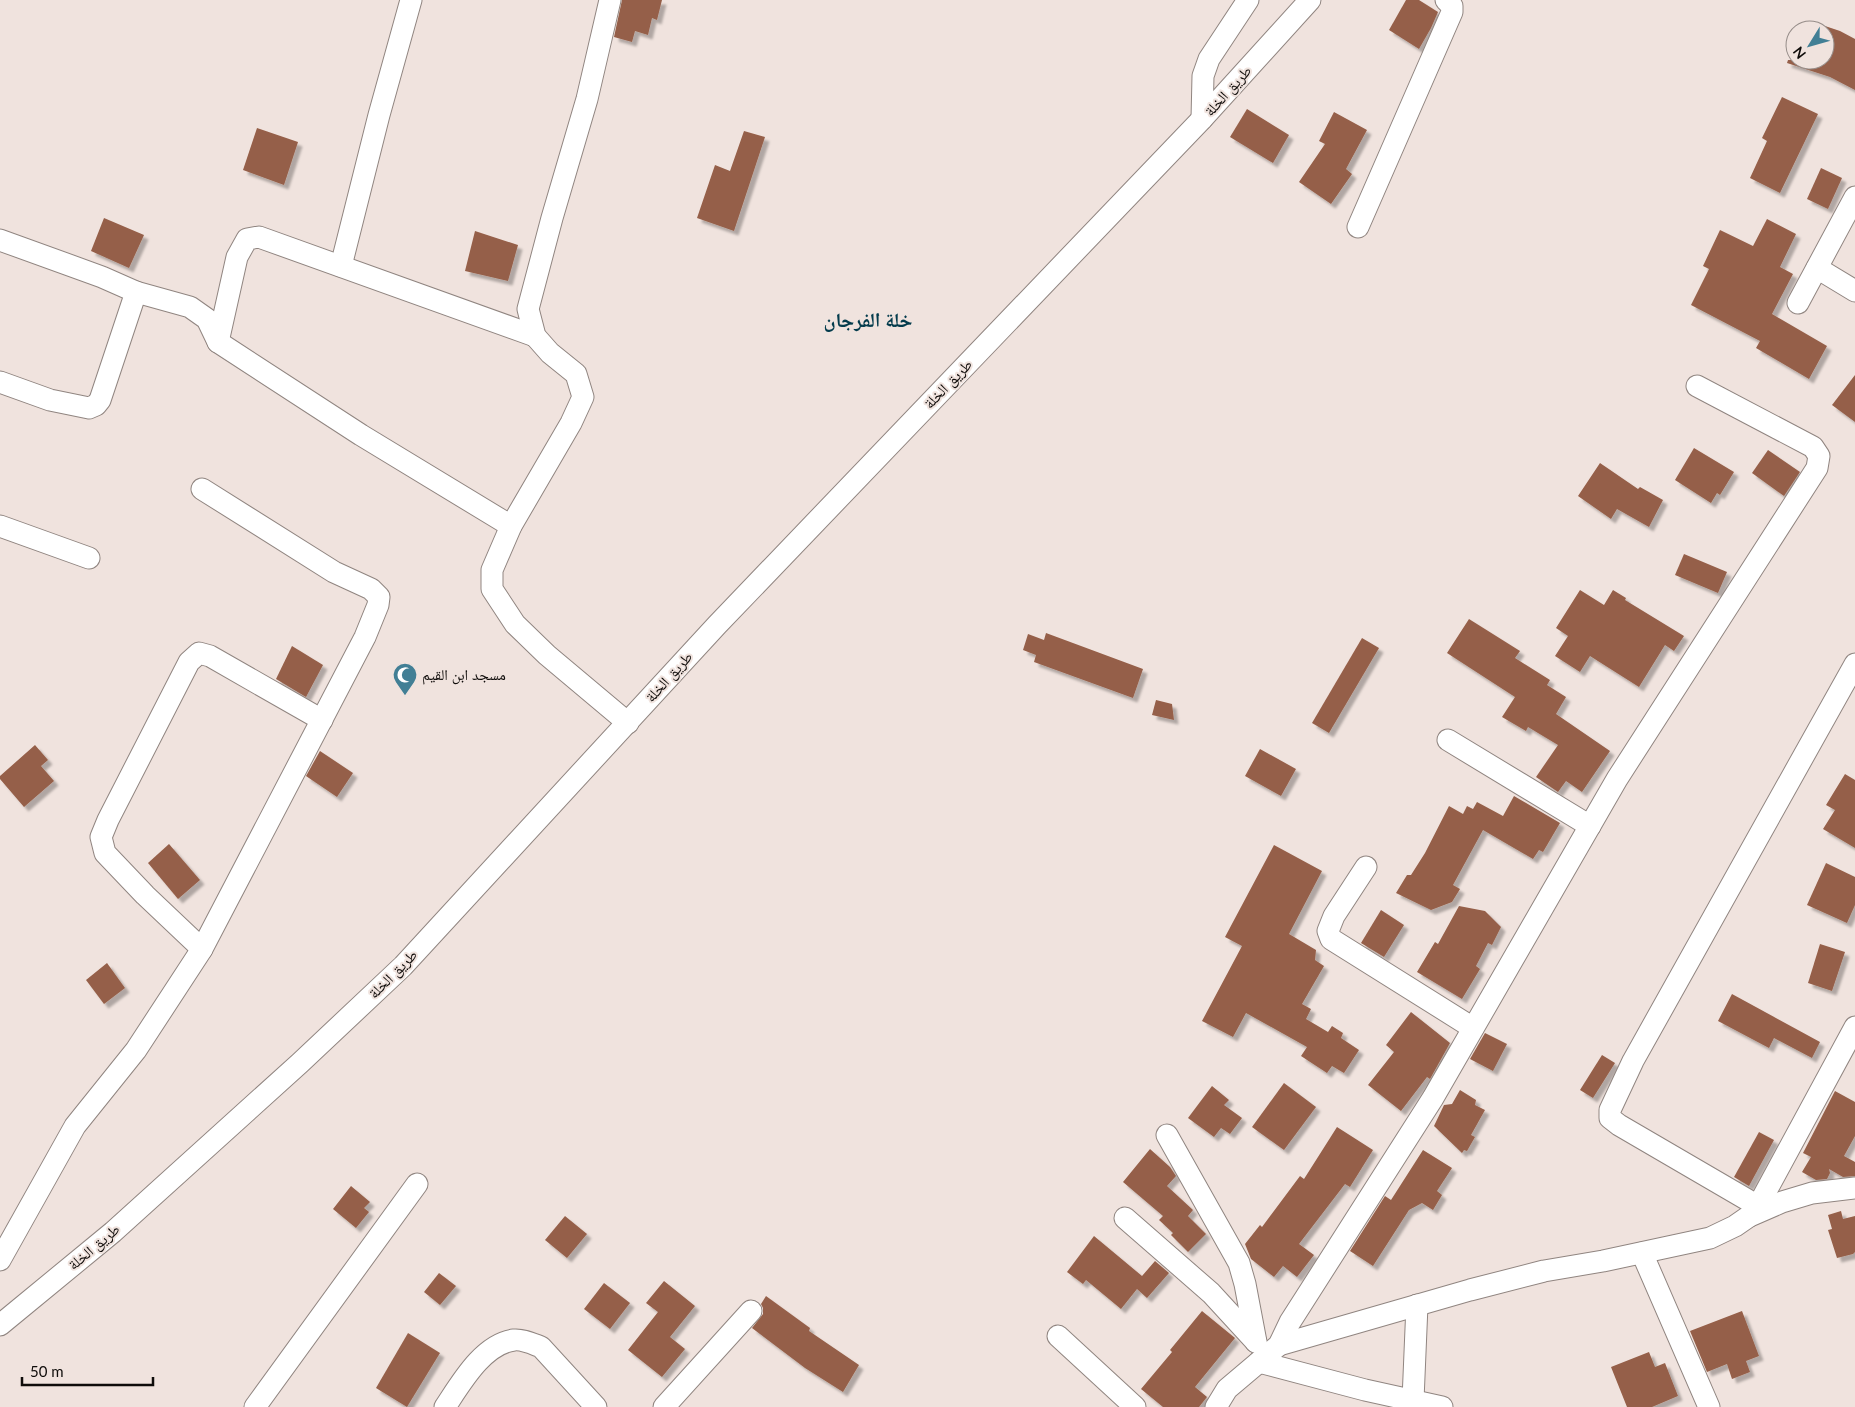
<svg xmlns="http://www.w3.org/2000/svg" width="1855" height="1407" font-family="Lato,'Noto Naskh Arabic',sans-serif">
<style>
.building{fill:#955f48;filter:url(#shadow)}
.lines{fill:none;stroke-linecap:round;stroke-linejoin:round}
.minor-casing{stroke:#908580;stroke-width:23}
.minor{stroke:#fff;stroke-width:21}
.labels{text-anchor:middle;stroke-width:4;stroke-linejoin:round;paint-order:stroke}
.street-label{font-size:15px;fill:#0f0c0a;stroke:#f0e3de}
.poi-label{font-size:15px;fill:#0f0c0a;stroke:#f0e3de;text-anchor:start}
.district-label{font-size:20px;font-weight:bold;fill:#033b4c;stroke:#f0e3de}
</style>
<defs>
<filter id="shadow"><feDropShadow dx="4.5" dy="4.5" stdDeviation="1" flood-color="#0004"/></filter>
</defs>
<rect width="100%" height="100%" fill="#f0e3de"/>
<g class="building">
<polygon points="622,0 662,0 657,20 652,18 648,35 635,31 632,42 614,37"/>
<polygon points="1406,0 1419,0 1438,12 1431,28 1419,49 1389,30"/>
<polygon points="1825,26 1840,31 1855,39 1855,90 1830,77 1787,63 1788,60 1825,60"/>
<polygon points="1782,97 1818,114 1780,193 1750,178 1767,141 1762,138"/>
<polygon points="1247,109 1289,135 1273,163 1230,137"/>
<polygon points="1334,112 1367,130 1346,169 1352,174 1331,204 1299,182 1325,144 1319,141"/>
<polygon points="257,128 298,142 284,185 243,170"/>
<polygon points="744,131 765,137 734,231 697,218 715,165 730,171"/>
<polygon points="1821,168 1842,178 1828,209 1807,199"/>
<polygon points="104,218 144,235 129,268 91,251"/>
<polygon points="1767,219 1796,234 1780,267 1793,274 1772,314 1827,346 1809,379 1756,348 1760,341 1691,305 1709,269 1703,266 1720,230 1753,246"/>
<polygon points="475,231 518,245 508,281 465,271"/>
<polygon points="1855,375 1855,422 1832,405"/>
<polygon points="1694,448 1734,472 1720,495 1717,493 1711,503 1675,480"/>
<polygon points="1768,450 1800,472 1784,496 1752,473"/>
<polygon points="1600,463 1638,489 1640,487 1663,500 1649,527 1617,509 1611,519 1578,496"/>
<polygon points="1684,554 1727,572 1718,593 1675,575"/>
<polygon points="1580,590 1604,605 1613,590 1626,598 1625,600 1684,636 1674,651 1665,645 1639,687 1590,656 1580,672 1555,656 1568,636 1556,628"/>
<polygon points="1469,619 1520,651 1515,658 1550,680 1547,685 1566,697 1556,714 1610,751 1582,792 1566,781 1558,792 1536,777 1558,745 1528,727 1526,731 1502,717 1515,697 1447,653"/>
<polygon points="1046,633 1143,669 1133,698 1034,662 1036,655 1023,650 1028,634 1044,640"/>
<polygon points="1362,638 1379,648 1329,733 1312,723"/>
<polygon points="292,646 323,665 306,697 276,679"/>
<polygon points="1156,700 1172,704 1174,720 1152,715"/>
<polygon points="35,745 48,760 41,766 54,781 24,807 0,779 0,776"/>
<polygon points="1260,749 1296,769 1281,796 1245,776"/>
<polygon points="320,751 353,773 337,797 306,776"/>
<polygon points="1845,774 1855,780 1855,848 1823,829 1835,810 1826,805"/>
<polygon points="1514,796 1560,823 1543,852 1539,850 1533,859 1483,830 1453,885 1460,889 1452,902 1431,910 1396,893 1407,875 1411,875 1425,853 1449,806 1463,814 1467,806 1473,809 1477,802 1503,816"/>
<polygon points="169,844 200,880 178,899 148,863"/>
<polygon points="1274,845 1322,871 1289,934 1316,950 1315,960 1324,966 1302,1004 1311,1009 1306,1019 1328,1032 1332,1026 1343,1033 1341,1038 1359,1050 1344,1073 1332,1066 1327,1073 1301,1056 1307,1047 1246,1013 1233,1037 1202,1021 1242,946 1225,937"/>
<polygon points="1826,863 1855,877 1855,905 1847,923 1807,905"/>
<polygon points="1459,906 1485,911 1501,927 1492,945 1488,943 1476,966 1480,969 1462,999 1417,972 1435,942 1438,944"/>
<polygon points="1381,910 1404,925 1384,957 1361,943"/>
<polygon points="1820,944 1845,952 1832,991 1808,983"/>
<polygon points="107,963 125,988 104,1004 86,980"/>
<polygon points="1732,994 1820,1042 1812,1058 1774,1038 1769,1048 1718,1021"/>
<polygon points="1411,1012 1450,1043 1430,1079 1427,1077 1401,1111 1368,1085 1394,1052 1386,1045"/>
<polygon points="1485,1033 1507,1044 1493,1071 1470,1059"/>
<polygon points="1602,1055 1615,1063 1593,1098 1580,1090"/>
<polygon points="1284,1083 1316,1107 1284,1150 1252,1127"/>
<polygon points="1212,1086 1229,1100 1224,1105 1242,1118 1230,1134 1221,1128 1214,1137 1188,1118"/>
<polygon points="1460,1090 1476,1100 1475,1105 1485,1110 1471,1135 1475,1137 1467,1151 1464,1150 1462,1153 1434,1126 1444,1105 1452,1104"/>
<polygon points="1835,1091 1855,1102 1855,1136 1844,1156 1855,1162 1855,1176 1843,1177 1829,1169 1830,1173 1827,1179 1816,1180 1802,1172 1811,1157 1803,1153"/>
<polygon points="1337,1127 1373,1150 1350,1187 1345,1184 1299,1244 1314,1255 1297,1277 1283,1266 1274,1277 1251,1259 1245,1244 1260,1225 1262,1227 1300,1176 1304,1179"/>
<polygon points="1759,1132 1774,1140 1749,1186 1734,1177"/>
<polygon points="1150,1149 1170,1167 1176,1176 1167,1186 1193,1210 1188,1216 1206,1234 1188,1252 1171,1235 1173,1233 1159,1220 1163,1216 1123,1182"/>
<polygon points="1423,1150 1452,1168 1437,1191 1442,1195 1433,1210 1422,1203 1409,1210 1373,1266 1350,1251 1385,1196 1391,1200"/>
<polygon points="351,1186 370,1202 364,1208 369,1212 356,1228 333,1209"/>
<polygon points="1841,1211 1843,1219 1855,1216 1855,1252 1853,1254 1837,1258 1828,1230 1832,1229 1828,1215"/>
<polygon points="565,1216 587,1234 567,1258 545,1240"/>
<polygon points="1094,1236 1142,1276 1155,1261 1169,1273 1147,1298 1137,1289 1121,1309 1086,1280 1083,1284 1067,1272"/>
<polygon points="439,1273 456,1286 440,1305 424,1292"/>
<polygon points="664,1281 695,1306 670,1337 685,1349 662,1377 628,1350 658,1312 646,1303"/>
<polygon points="604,1283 630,1303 610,1329 584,1309"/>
<polygon points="766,1296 810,1328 809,1331 859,1365 843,1392 805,1368 752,1328 763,1314 763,1308 761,1304"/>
<polygon points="1202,1311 1235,1338 1195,1387 1207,1397 1199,1407 1163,1407 1141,1389 1172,1352 1170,1350"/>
<polygon points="1742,1311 1759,1356 1746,1361 1750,1372 1732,1379 1727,1364 1707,1372 1690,1331"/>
<polygon points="408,1333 440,1353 407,1407 376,1388"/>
<polygon points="1649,1352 1655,1367 1665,1363 1678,1396 1652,1407 1627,1407 1611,1367"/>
</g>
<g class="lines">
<defs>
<g id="minor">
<polyline points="610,0 587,99 552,218 528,309 535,336 550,353 576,374 583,397 571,423 511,526 492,570 492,589 515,624 547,655 628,723"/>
<polyline points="1202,119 1203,76 1209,59 1248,0"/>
<polyline points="1358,227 1452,12 1452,6 1446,0"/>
<polyline points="0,240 102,277 136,292 190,307 207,319 218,342 361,435 511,526"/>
<polyline points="341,266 379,115 411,0"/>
<polyline points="1817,268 1855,291"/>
<polyline points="1798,303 1855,197"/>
<polyline points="218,342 237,257 247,239 259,237 535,336"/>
<polyline points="0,382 50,400 89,408 96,405 100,400 136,292"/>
<polyline points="0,526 89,558"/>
<polyline points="1448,740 1590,826"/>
<polyline points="1366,867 1334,916 1328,931 1331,939 1473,1028"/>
<polyline points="202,949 145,895 105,853 101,837 108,820 189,662 199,653 210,656 322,720"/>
<polyline points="1167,1135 1239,1263 1245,1284 1256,1342"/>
<polyline points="1758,1206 1619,1125 1610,1118 1610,1110 1633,1061 1855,664"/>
<polyline points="1750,1216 1782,1202 1812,1193 1855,1188"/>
<polyline points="1125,1218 1211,1293 1256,1342"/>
<polyline points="1642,1253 1709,1407"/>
<polyline points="0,1260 75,1126 136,1050 202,949 365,637 378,605 379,597 371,589 334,572 202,489"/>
<polyline points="0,1325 113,1232 300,1063 403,966 717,625 1202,119 1310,0"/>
<polyline points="1058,1336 1135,1407"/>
<polyline points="1279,1345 1470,1290 1544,1271 1603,1261 1710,1238 1735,1226 1748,1217 1758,1206 1855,1027"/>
<polyline points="1259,1362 1365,1390 1442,1407"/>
<polyline points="1413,1400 1417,1305"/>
<polyline points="255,1407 417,1184"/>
<path d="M445,1407C461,1383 483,1344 514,1340C523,1339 533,1344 541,1347L596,1407"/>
<polyline points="664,1407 751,1311"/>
<polyline points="1216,1407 1227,1389 1279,1345 1290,1322 1433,1098 1617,779 1817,468 1819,456 1813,447 1697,386"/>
</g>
</defs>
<use href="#minor" class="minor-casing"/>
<use href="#minor" class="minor"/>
</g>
<defs>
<symbol id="mosque-pin" viewBox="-11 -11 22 30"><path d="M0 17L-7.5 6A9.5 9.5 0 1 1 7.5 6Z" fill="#427f95" stroke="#f0e3de"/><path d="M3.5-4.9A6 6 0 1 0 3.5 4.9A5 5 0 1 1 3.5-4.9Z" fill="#fff"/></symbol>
</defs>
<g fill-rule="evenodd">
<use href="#mosque-pin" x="391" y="661" width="28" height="38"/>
</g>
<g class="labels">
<g class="street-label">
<text transform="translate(1228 91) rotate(-48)" y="5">طريق الخلة</text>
<text transform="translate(948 384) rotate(-46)" y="5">طريق الخلة</text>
<text transform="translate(669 677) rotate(-48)" y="5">طريق الخلة</text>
<text transform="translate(393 974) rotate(-45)" y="5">طريق الخلة</text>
<text transform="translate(94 1247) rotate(-40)" y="5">طريق الخلة</text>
</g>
<g class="poi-label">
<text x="422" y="680">مسجد ابن القيم</text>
</g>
<g class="district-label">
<text x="868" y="327">خلة الفرجان</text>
</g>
</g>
<g transform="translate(1810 45) rotate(233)"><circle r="24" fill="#f0e3de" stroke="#968d89"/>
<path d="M0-4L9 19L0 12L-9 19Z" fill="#427f95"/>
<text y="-8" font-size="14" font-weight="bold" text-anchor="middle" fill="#0f0c0a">N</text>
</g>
<path d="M22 1377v8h131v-8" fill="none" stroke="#0f0c0a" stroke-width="2.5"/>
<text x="30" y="1377" font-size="15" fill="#0f0c0a" stroke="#f0e3de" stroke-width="4" paint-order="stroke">50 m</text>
</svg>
